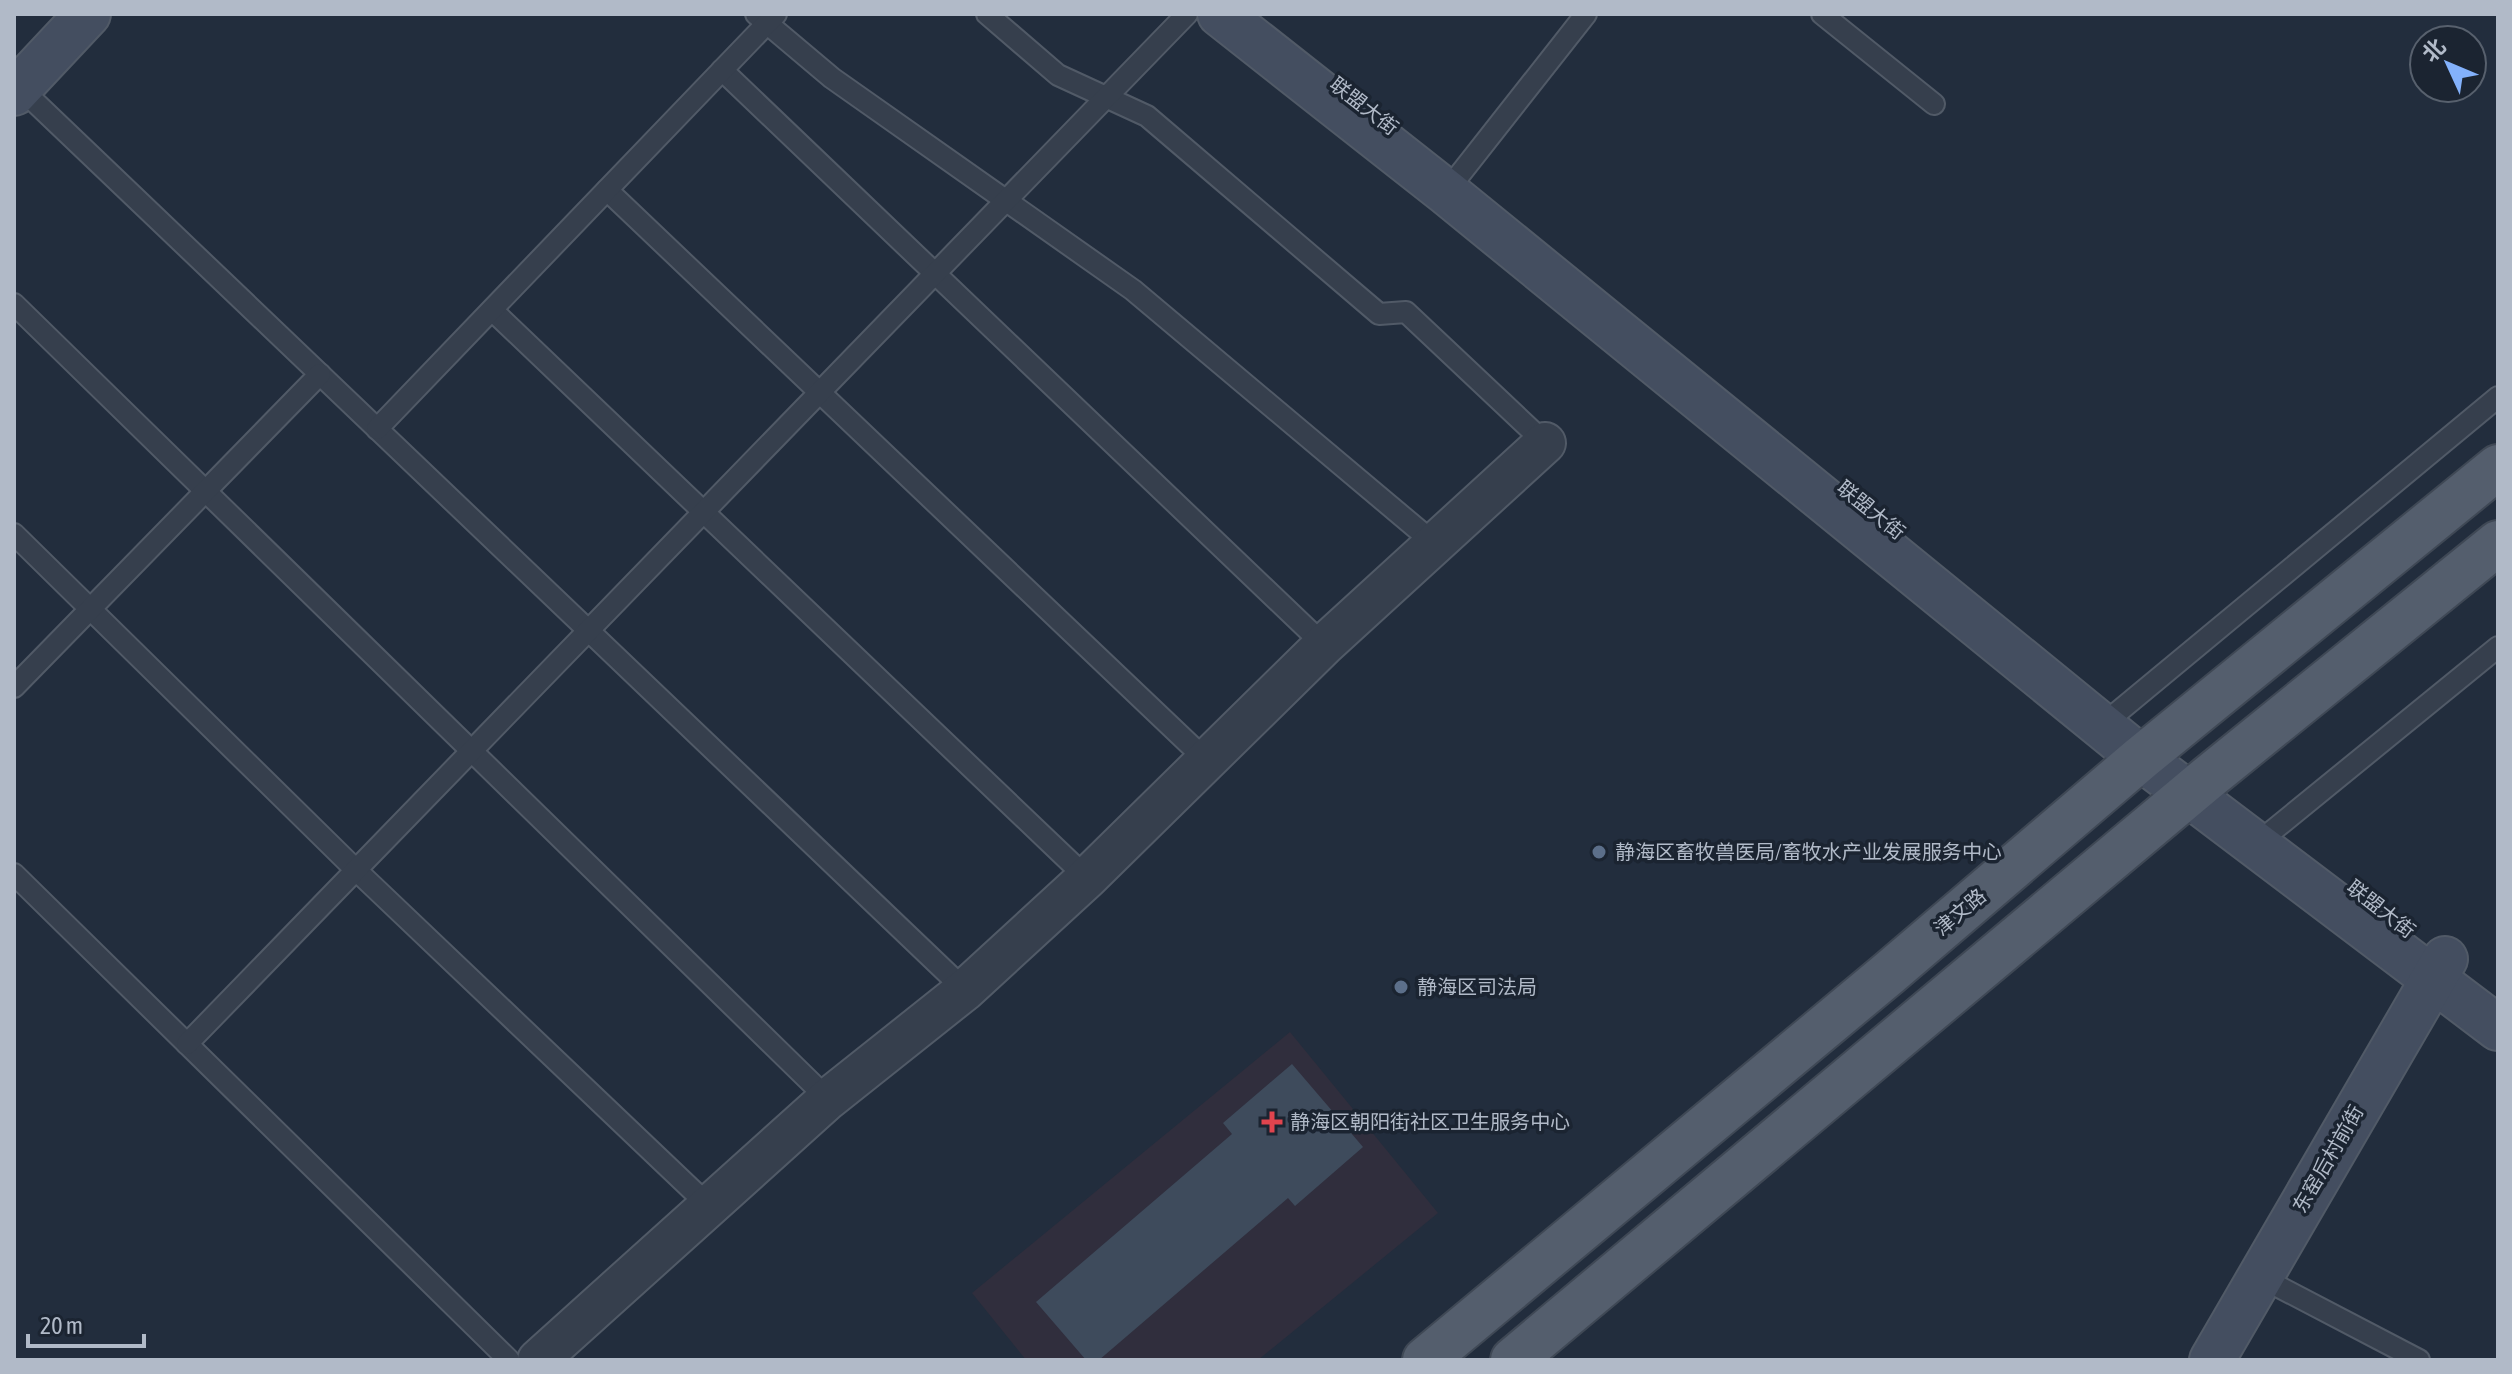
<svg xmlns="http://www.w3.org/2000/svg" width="2512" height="1374" font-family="'Asap Condensed','Noto Sans SC',sans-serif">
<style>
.medical{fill:#302e3d}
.building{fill:#3e4b5c}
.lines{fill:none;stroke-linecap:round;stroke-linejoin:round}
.lane-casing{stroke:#515a67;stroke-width:24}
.street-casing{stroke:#515a67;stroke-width:44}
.secondary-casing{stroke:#515a67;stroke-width:48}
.primary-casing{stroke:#3f4855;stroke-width:48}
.lane{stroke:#363f4d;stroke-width:20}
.street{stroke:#363f4d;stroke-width:40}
.secondary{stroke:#444e60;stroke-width:44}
.primary{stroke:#545e6d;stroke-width:44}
.service-dot{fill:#5c6f8a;stroke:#1b2431;stroke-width:3}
.health-dot{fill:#e0444e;stroke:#1b2431;stroke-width:3}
.labels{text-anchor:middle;stroke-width:7;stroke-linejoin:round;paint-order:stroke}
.street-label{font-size:20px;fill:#b1bac8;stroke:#1b2431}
.poi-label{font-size:20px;fill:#b1bac8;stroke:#1b2431;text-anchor:start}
</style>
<rect width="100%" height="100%" fill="#222d3d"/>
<polygon class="medical" points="1290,1032 1438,1213 1258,1360 1026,1360 972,1293"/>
<polygon class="building" points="1292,1064 1363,1147 1295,1206 1288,1198 1099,1360 1086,1360 1036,1302 1232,1134 1223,1123"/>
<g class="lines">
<defs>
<g id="lane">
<polyline points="756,14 832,78 1133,290 1434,543"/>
<polyline points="987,14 1058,75 1147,116 1379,314 1406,312 1545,443"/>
<polyline points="1822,14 1934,104"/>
<polyline points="722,70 1324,645"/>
<polyline points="17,85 965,990"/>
<polyline points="607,190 1206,760"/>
<polyline points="1446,192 1586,14"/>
<polyline points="14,304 828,1099"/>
<polyline points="492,310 1087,878"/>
<polyline points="377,429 776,14"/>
<polyline points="14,534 356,870 708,1205"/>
<polyline points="14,687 320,374"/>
<polyline points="2101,726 2498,397"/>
<polyline points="2255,845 2498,647"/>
<polyline points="14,874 509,1360"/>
<polyline points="187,1044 1187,14"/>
<polyline points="2260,1277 2419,1360"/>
</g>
<polyline id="street" points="538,1360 828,1099 965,990 1087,878 1324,645 1545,443"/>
<g id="secondary">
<polyline points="1220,14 1446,192 2141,758 2498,1028"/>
<polyline points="14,93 88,14"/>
<polyline points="2212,1360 2445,959"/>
</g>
<g id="primary">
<polyline points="1425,1360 1888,974 2141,758 2498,467"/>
<polyline points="1513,1360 2209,777 2498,543"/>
</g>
</defs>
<use href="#lane" class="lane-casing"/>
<use href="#street" class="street-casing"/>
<use href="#secondary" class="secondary-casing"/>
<use href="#primary" class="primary-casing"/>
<use href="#lane" class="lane"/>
<use href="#street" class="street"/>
<use href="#secondary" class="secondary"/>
<use href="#primary" class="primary"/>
</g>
<g class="service-dot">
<circle cx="1599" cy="852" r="8"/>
<circle cx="1401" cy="987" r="8"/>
</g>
<path class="health-dot" d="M1268 1110h8v8h8v8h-8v8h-8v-8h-8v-8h8z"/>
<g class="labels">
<g class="street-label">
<text transform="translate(1364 106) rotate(38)" y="7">联盟大街</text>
<text transform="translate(1871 510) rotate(39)" y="7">联盟大街</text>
<text transform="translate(2381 909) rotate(38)" y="7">联盟大街</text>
<text transform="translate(1960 912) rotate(-40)" y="7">津文路</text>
<text transform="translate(2328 1159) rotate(-60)" y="7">东窑后村前街</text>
</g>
<g class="poi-label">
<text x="1615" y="859">静海区畜牧兽医局/畜牧水产业发展服务中心</text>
<text x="1417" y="994">静海区司法局</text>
<text x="1290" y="1129">静海区朝阳街社区卫生服务中心</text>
</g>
</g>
<rect width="2512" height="1374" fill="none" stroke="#b1bac8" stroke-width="32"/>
<g transform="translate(2448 64) rotate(314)"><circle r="38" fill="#1b2431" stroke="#57606d" stroke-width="2"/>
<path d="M0-6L14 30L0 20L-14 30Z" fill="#83b1fb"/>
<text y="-12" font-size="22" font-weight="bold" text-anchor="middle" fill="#b1bac8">北</text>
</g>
<path d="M28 1334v12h116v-12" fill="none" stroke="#b1bac8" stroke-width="4"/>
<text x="40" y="1334" font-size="24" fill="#b1bac8" stroke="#1b2431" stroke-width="6" paint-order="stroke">20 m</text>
</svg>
